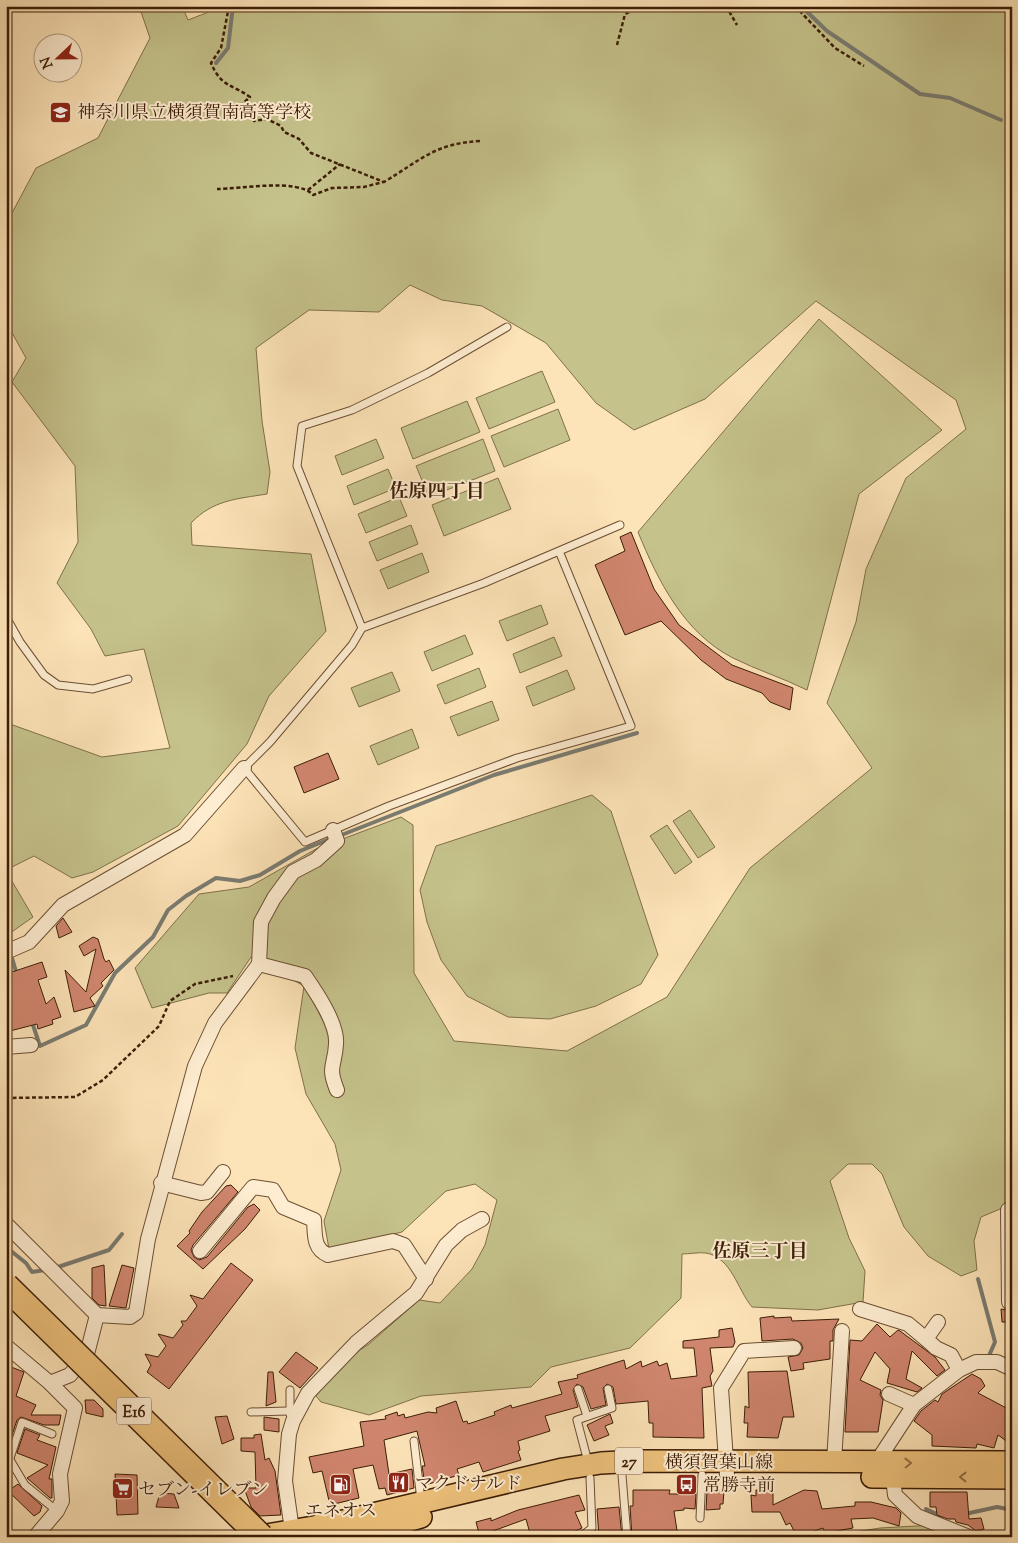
<svg xmlns="http://www.w3.org/2000/svg" width="1018" height="1543" font-family="'Sorts Mill Goudy','Noto Serif JP',serif">
<style>
.green{fill:#c5c28b;stroke:#807049}
.lines{fill:none;stroke-linecap:round;stroke-linejoin:round}
.stream{stroke:#7a7c72;stroke-width:4}
.building{fill:#d1866f;stroke:#3c1d07}
.lane-casing{stroke:#6c4f33;stroke-width:9}
.street-casing{stroke:#6c4f33;stroke-width:16}
.primary-casing{stroke:#3c1d07;stroke-width:24}
.highway-casing{stroke:#3c1d07;stroke-width:28}
.path{stroke:#3c1d07;stroke-width:2.5;stroke-dasharray:4 2.5;stroke-linecap:butt}
.lane{stroke:#feedd1;stroke-width:7}
.street{stroke:#feedd1;stroke-width:14}
.primary{stroke:#eec27c;stroke-width:21}
.highway{stroke:#eec27c;stroke-width:25}
.highway-bridge-casing{stroke:#3c1d07;stroke-width:28;stroke-linecap:butt}
.highway-bridge{stroke:#eec27c;stroke-width:25}
.oneway{stroke:#957042}
.labels{text-anchor:middle;stroke-width:4;stroke-linejoin:round;paint-order:stroke}
.shield{fill:#feedd1;stroke:#765b44;stroke-width:1}
.shield-label{font-size:16px;font-weight:bold;fill:#3c1d07}
.poi-label{font-size:18px;fill:#3c1d07;stroke:#feedd1;text-anchor:start}
.street-label{font-size:18px;fill:#3c1d07;stroke:#feedd1}
.neighbourhood-label{font-size:19px;font-weight:bold;fill:#3c1d07;stroke:#feedd1}
</style>
<rect width="100%" height="100%" fill="#fde4b8"/>
<filter id="stains"><feTurbulence type="fractalNoise" baseFrequency=".004" numOctaves="4"/><feColorMatrix values="0 0 0 0 .2 0 0 0 0 .09 0 0 0 0 .02 0 0 0 .5 -.17"/></filter>
<radialGradient id="worn" r=".72"><stop offset=".6" stop-color="#630" stop-opacity="0"/><stop offset="1" stop-color="#630" stop-opacity=".3"/></radialGradient>
<g class="green">
<path d="M139,6H182L188,20L224,6H1012V1204L981,1217L974,1241L977,1270L961,1276L928,1256L904,1227L882,1174L872,1164H848L830,1181L849,1238L865,1271L863,1302L818,1310L752,1307C737,1289 732,1258 706,1253C699,1252 689,1254 682,1254L681,1298L630,1348L551,1367L531,1387L421,1396L369,1415L321,1402L307,1385L369,1344L419,1300L440,1303L472,1269L485,1245L497,1200L475,1184L446,1191L402,1232L329,1249L324,1221L341,1170L335,1144L306,1094L295,1048L304,986L251,957L227,993H209L152,1008L135,968L199,894L249,887L316,849L401,817L413,825L414,973L454,1041L567,1051L667,997L750,868L872,768L827,703L856,622L866,569L906,478L966,429L956,400L816,301L705,399L634,430L596,403L546,343L482,306L442,300L410,285L379,312L309,310L256,348L262,421L270,472L267,494C236,499 213,500 191,523L192,545L311,554L326,631L269,696L247,744L178,826L93,872L72,878L34,856L6,870V708L10,724L102,757L170,748L144,649L105,656L91,629L57,583L78,542L75,466L12,382L26,358L6,322V234L12,213L36,168L98,138L150,38Z"/>
<path d="M819,319L942,430L859,494L807,690C783,678 757,670 733,658C684,633 658,581 638,532Z"/>
<polygon points="542,371 555,402 489,429 476,398"/>
<polygon points="467,401 480,432 413,459 401,428"/>
<polygon points="558,409 570,440 504,467 491,436"/>
<polygon points="376,439 384,458 342,475 335,456"/>
<polygon points="483,439 495,471 429,497 416,466"/>
<polygon points="388,469 396,488 354,505 347,486"/>
<polygon points="498,478 511,509 444,536 432,505"/>
<polygon points="399,497 407,516 366,533 358,514"/>
<polygon points="411,525 418,544 377,561 369,542"/>
<polygon points="422,553 429,572 388,589 380,570"/>
<polygon points="541,605 548,624 507,641 499,621"/>
<polygon points="465,635 473,654 432,671 424,652"/>
<polygon points="554,637 562,656 520,673 513,654"/>
<polygon points="479,668 486,687 445,704 437,685"/>
<polygon points="567,670 575,689 533,706 526,687"/>
<polygon points="392,672 400,691 359,707 351,688"/>
<polygon points="492,701 499,720 458,736 450,717"/>
<polygon points="412,729 419,748 378,765 370,746"/>
<polygon points="592,795 611,811 658,955 641,984 596,1006 550,1019 508,1017 467,996 441,960 427,922 420,890 436,846"/>
<polygon points="690,810 715,847 698,858 673,821"/>
<polygon points="667,825 692,862 675,874 650,836"/>
<polygon points="6,871 33,917 6,936"/>
<polygon points="952,1524 989,1537 823,1537 880,1528"/>
</g>
<g class="lines">
<g class="stream">
<polyline points="801,6 827,31 920,94 950,98 1001,120"/>
<polyline points="216,63 228,48 233,6"/>
<polyline points="339,836 494,775 637,733"/>
<polyline points="12,958 17,975"/>
<polyline points="32,1022 40,1046 86,1025 115,973 153,937 168,910 186,896 216,878 240,881 260,875 300,851 332,838"/>
<polyline points="6,1247 26,1263 32,1272 45,1270"/>
<polyline points="55,1268 109,1250 122,1234"/>
<polyline points="978,1279 995,1342 988,1358"/>
<polyline points="926,1509 941,1516"/>
<polyline points="965,1514 997,1507 1012,1510"/>
</g>
</g>
<g class="building">
<polygon points="631,532 654,589 679,625 732,665 793,688 790,710 770,702 762,693 726,679 701,660 661,621 625,635 595,565 625,551 620,537"/>
<polygon points="328,753 339,779 304,793 294,767"/>
<polygon points="63,918 72,932 59,938 56,926"/>
<polygon points="93,937 98,939 104,959 106,962 109,960 114,970 101,983 103,986 90,998 95,1006 74,1012 65,970 86,992 96,949 84,956 79,946"/>
<polygon points="42,962 47,977 38,980 46,1004 54,997 61,1017 52,1020 53,1024 38,1029 37,1024 6,1032 6,974"/>
<polygon points="231,1185 238,1192 193,1245 191,1250 194,1257 199,1260 207,1257 248,1207 254,1204 260,1210 245,1229 203,1269 177,1246 190,1233 189,1231 202,1212 226,1186"/>
<polygon points="231,1263 253,1280 169,1389 147,1372 151,1365 145,1354 158,1357 166,1346 158,1334 173,1338 183,1325 181,1321 186,1321 197,1306 190,1295 203,1299"/>
<polygon points="104,1265 106,1306 99,1305 92,1298 92,1268"/>
<polygon points="122,1265 134,1268 126,1308 109,1306"/>
<polygon points="1001,1309 1012,1311 1012,1322 1002,1322"/>
<polygon points="774,1316 774,1318 791,1317 792,1321 839,1319 833,1330 833,1341 830,1341 830,1359 803,1363 804,1369 791,1371 788,1357 799,1355 803,1348 801,1343 793,1339 762,1341 760,1318"/>
<polygon points="877,1324 890,1337 898,1330 900,1331 935,1357 945,1370 937,1376 912,1351 906,1379 922,1388 917,1392 887,1383 890,1369 875,1352 860,1380 881,1390 880,1395 883,1400 878,1432 845,1432 850,1340 862,1341"/>
<polygon points="732,1328 735,1342 733,1347 710,1348 713,1371 710,1376 712,1386 702,1388 704,1438 653,1437 653,1423 649,1423 648,1401 616,1404 613,1387 607,1384 603,1388 606,1405 591,1409 583,1387 577,1384 573,1390 578,1407 545,1416 550,1431 518,1441 520,1450 518,1451 521,1460 483,1472 479,1462 457,1469 459,1475 425,1485 422,1466 425,1466 417,1431 384,1440 389,1474 412,1469 414,1488 387,1495 385,1488 379,1489 373,1465 353,1469 359,1498 330,1505 322,1471 313,1473 309,1457 364,1446 360,1422 386,1419 385,1416 397,1412 398,1416 404,1414 405,1418 428,1412 437,1413 436,1408 456,1401 463,1422 467,1421 468,1424 495,1415 494,1412 511,1405 512,1408 562,1394 558,1382 578,1378 577,1375 624,1360 626,1369 641,1361 642,1367 657,1361 659,1366 667,1363 671,1379 697,1376 694,1348 683,1348 683,1341 719,1337 719,1330"/>
<polygon points="296,1352 318,1368 300,1388 279,1372"/>
<polygon points="6,1365 24,1372 16,1396 36,1405 31,1415 61,1415 59,1425 44,1425 21,1417 17,1420 9,1444 6,1443"/>
<polygon points="787,1371 794,1417 783,1417 778,1438 747,1437 748,1423 744,1423 745,1406 749,1408 748,1372"/>
<polygon points="268,1372 273,1372 276,1402 266,1406"/>
<polygon points="972,1374 981,1379 985,1386 978,1393 1012,1411 1012,1445 998,1435 994,1448 977,1444 976,1448 932,1446 932,1435 914,1421 921,1411 935,1400 938,1402 942,1394"/>
<polygon points="85,1400 94,1400 103,1409 103,1417 86,1413"/>
<polygon points="610,1414 613,1423 605,1426 609,1435 594,1441 587,1425"/>
<polygon points="227,1416 234,1439 222,1444 215,1417"/>
<polygon points="264,1417 279,1419 279,1432 264,1430"/>
<polygon points="25,1429 40,1435 37,1440 56,1447 49,1479 52,1479 52,1498 50,1498 27,1478 48,1465 17,1453"/>
<polygon points="261,1434 265,1460 269,1458 275,1471 281,1515 260,1516 251,1507 244,1488 256,1488 255,1452 241,1451 241,1438 254,1438 254,1435"/>
<polygon points="115,1474 137,1475 138,1514 117,1515"/>
<polygon points="18,1484 42,1506 40,1512 34,1516 8,1491"/>
<polygon points="633,1490 670,1490 669,1494 696,1494 695,1509 684,1508 684,1510 674,1511 678,1537 632,1537 630,1506 633,1506"/>
<polygon points="707,1490 724,1491 723,1504 720,1504 720,1509 706,1510"/>
<polygon points="756,1490 773,1491 773,1505 804,1490 817,1491 822,1509 855,1506 855,1502 871,1502 896,1508 901,1513 899,1526 873,1518 851,1519 853,1528 825,1533 823,1528 797,1537 790,1523 786,1525 780,1512 752,1512 751,1495 756,1496"/>
<polygon points="930,1492 967,1492 969,1519 981,1518 984,1529 976,1531 968,1525 956,1522 955,1519 948,1519 937,1515 936,1507 930,1507"/>
<polygon points="160,1493 174,1494 179,1508 156,1507"/>
<polygon points="579,1495 585,1510 575,1512 582,1528 562,1537 531,1537 526,1519 493,1531 494,1537 480,1537 476,1522 491,1518 491,1521 518,1510"/>
<polygon points="619,1507 622,1537 599,1537 597,1509"/>
</g>
<g class="lines">
<defs>
<g id="lane">
<polyline points="559,551 631,726 517,758 389,806 305,842 244,768 270,742 352,645 362,628 484,583 620,525"/>
<polyline points="6,617 20,642 44,675 58,685 93,689 128,679"/>
<polyline points="362,628 297,466 302,426 352,410 428,373 507,327"/>
<polyline points="578,1389 587,1416"/>
<polyline points="251,1412 288,1411"/>
<polyline points="290,1414 290,1390"/>
<polyline points="414,1441 421,1500"/>
<polyline points="6,1453 25,1485 57,1511"/>
<polyline points="10,1458 22,1422 52,1434"/>
<polyline points="588,1462 577,1420 612,1408 608,1389"/>
<polyline points="622,1475 627,1537"/>
<polyline points="700,1518 702,1475"/>
<polyline points="405,1523 409,1537"/>
<polyline points="580,1537 592,1528 590,1478"/>
</g>
<g id="street">
<path d="M333,830L337,841L316,860L293,872L274,898L261,922L259,964L305,976C316,992 338,1024 336,1044C335,1067 327,1065 337,1090"/>
<polyline points="6,952 29,942 63,905 185,835 244,768"/>
<polyline points="6,1047 31,1045"/>
<polyline points="161,1183 201,1193 207,1192 223,1172"/>
<polyline points="1008,1210 1009,1302 1012,1302"/>
<polyline points="6,1224 97,1315 130,1317 136,1313 148,1239 195,1066 215,1023 259,964"/>
<path d="M200,1251L253,1187L273,1190L283,1207L314,1220C315,1234 313,1249 328,1255L393,1241L404,1245L426,1279"/>
<polyline points="860,1309 908,1324 926,1339"/>
<polyline points="938,1322 926,1339 936,1348 951,1355 959,1370"/>
<polyline points="6,1346 50,1383 75,1408 60,1474 62,1501 57,1511 35,1537"/>
<polyline points="50,1383 70,1375 87,1354 97,1315"/>
<polyline points="889,1394 914,1405"/>
<polyline points="834,1462 842,1331"/>
<polyline points="876,1463 914,1405 959,1370 976,1362 997,1362 1012,1369"/>
<polyline points="727,1475 721,1388 744,1351 794,1348"/>
<polyline points="893,1478 895,1495 917,1516 969,1537"/>
<polyline points="292,1530 285,1481 289,1434 293,1421 308,1393 356,1343 416,1293 446,1245 462,1230 482,1219"/>
</g>
<g id="primary">
<polyline points="872,1477 1012,1478"/>
<polyline points="255,1537 331,1524 563,1469 601,1463 639,1461 1012,1462"/>
<polyline points="354,1537 421,1517"/>
</g>
<polyline id="highway" points="322,1526 332,1537"/>
</defs>
<use href="#lane" class="lane-casing"/>
<use href="#street" class="street-casing"/>
<use href="#primary" class="primary-casing"/>
<use href="#highway" class="highway-casing"/>
<g class="path">
<path d="M229,6L221,48L211,63C221,87 232,84 250,97L239,107L241,113L254,111V121L267,119L281,126L284,132L299,139L311,153L384,182C421,160 435,143 481,141"/>
<polyline points="726,6 737,25"/>
<polyline points="795,6 835,48 864,66"/>
<polyline points="617,45 625,14 634,10 634,6"/>
<path d="M217,189C240,189 298,178 313,195L332,188L364,187L383,182"/>
<polyline points="308,190 340,164"/>
<polyline points="6,1098 75,1097 103,1080 159,1026 170,1001 195,984 233,976"/>
</g>
<use href="#lane" class="lane"/>
<use href="#street" class="street"/>
<use href="#primary" class="primary"/>
<use href="#highway" class="highway"/>
<defs>
<polyline id="highway-bridge" points="6,1286 261,1537"/>
</defs>
<use href="#highway-bridge" class="highway-bridge-casing"/>
<use href="#highway-bridge" class="highway-bridge"/>
</g>
<defs><path id="oneway-chevron" d="M-2-3.5L2.5 0L-2 3.5" fill="none" stroke-width="1.6" stroke-linecap="round" stroke-linejoin="round" transform="scale(1.25)"/></defs>
<g class="oneway">
<use href="#oneway-chevron" transform="translate(908 1463) rotate(-1)"/>
<use href="#oneway-chevron" transform="translate(963 1477) rotate(-180)"/>
</g>
<defs>
<symbol id="school-square" viewBox="-11 -11 22 22"><rect x="-9" y="-9" width="18" height="18" rx="4" fill="#8f2418" stroke="#feedd1"/><path d="M0-5L7-2L0 1L-7-2ZM-4 1L0 2.5L4 1V4Q0 6-4 4Z" fill="#fff"/></symbol>
<symbol id="restaurant-square" viewBox="-11 -11 22 22"><rect x="-9" y="-9" width="18" height="18" rx="4" fill="#8f2418" stroke="#feedd1"/><path d="M-5-6h1v4h1v-4h1v4h1v-4h1v5L-1.5 .5V6h-2V.5L-5-1ZM5-6V6H3V1.5H1.5Q1.5-4 5-6Z" fill="#fff"/></symbol>
<symbol id="fuel-square" viewBox="-11 -11 22 22"><rect x="-9" y="-9" width="18" height="18" rx="4" fill="#8f2418" stroke="#feedd1"/><path d="M-5.5-6h7V0h2V4h1.3V-2.5L3-4.5l.8-.8L6-3V5H2.5V1h-1V6h-7ZM-4.2-4.7v3.2H.2V-4.7Z" fill="#fff"/></symbol>
<symbol id="bus-square" viewBox="-11 -11 22 22"><rect x="-9" y="-9" width="18" height="18" rx="4" fill="#8f2418" stroke="#feedd1"/><path d="M-5-6H5V4H4V6H2V4H-2V6H-4V4H-5ZM-3.5-4V0h7V-4ZM-3.5 1.2v1.5H-2V1.2ZM2 1.2v1.5H3.5V1.2Z" fill="#fff"/></symbol>
<symbol id="supermarket-square" viewBox="-11 -11 22 22"><rect x="-9" y="-9" width="18" height="18" rx="4" fill="#8f2418" stroke="#feedd1"/><path d="M-6-5.5h2.5l.6 2H6L4.5 2H-2.5L-4.4-4H-6ZM-1.5 3.2a1.3 1.3 0 1 0 .1 0ZM3 3.2a1.3 1.3 0 1 0 .1 0Z" fill="#fff"/></symbol>
</defs>
<g fill-rule="evenodd">
<use href="#school-square" x="48" y="100" width="25" height="25"/>
<use href="#restaurant-square" x="386" y="1470" width="25" height="25"/>
<use href="#fuel-square" x="328" y="1472" width="25" height="25"/>
<use href="#bus-square" x="674" y="1472" width="25" height="25"/>
<use href="#supermarket-square" x="110" y="1476" width="25" height="25"/>
</g>
<g class="labels">
<g class="shield">
<rect x="116.5" y="1397.5" width="35" height="27" rx="4"/>
<rect x="615" y="1447.5" width="28" height="27" rx="4"/>
</g>
<g class="shield-label">
<text x="134" y="1417">E16</text>
<text x="629" y="1467">27</text>
</g>
<g class="poi-label">
<text x="77" y="118">神奈川県立横須賀南高等学校</text>
<text x="415" y="1489">マクドナルド</text>
<text x="703" y="1491">常勝寺前</text>
<text x="138" y="1495">セブン-イレブン</text>
<text x="341" y="1516" text-anchor="middle">エネオス</text>
</g>
<g class="street-label">
<text x="719" y="1468">横須賀葉山線</text>
</g>
<g class="neighbourhood-label">
<text x="437" y="497">佐原四丁目</text>
<text x="760" y="1257">佐原三丁目</text>
</g>
</g>
<rect width="1018" height="1543" fill="none" stroke="#fde4b8" stroke-width="25"/>
<rect x="8" y="8" width="1003" height="1528" fill="none" stroke="#3c1d07" stroke-width="2.5"/>
<rect x="12" y="12" width="993" height="1518" fill="none" stroke="#3c1d07"/>
<g transform="translate(58 58) rotate(248)"><circle r="24" fill="#feedd1" stroke="#b09a80"/>
<path d="M0-4L9 19L0 12L-9 19Z" fill="#8f2418"/>
<text y="-8" font-size="14" font-weight="bold" text-anchor="middle" fill="#3c1d07">N</text>
</g>
<rect width="100%" height="100%" filter="url(#stains)"/>
<rect width="100%" height="100%" fill="url(#worn)"/>
</svg>
